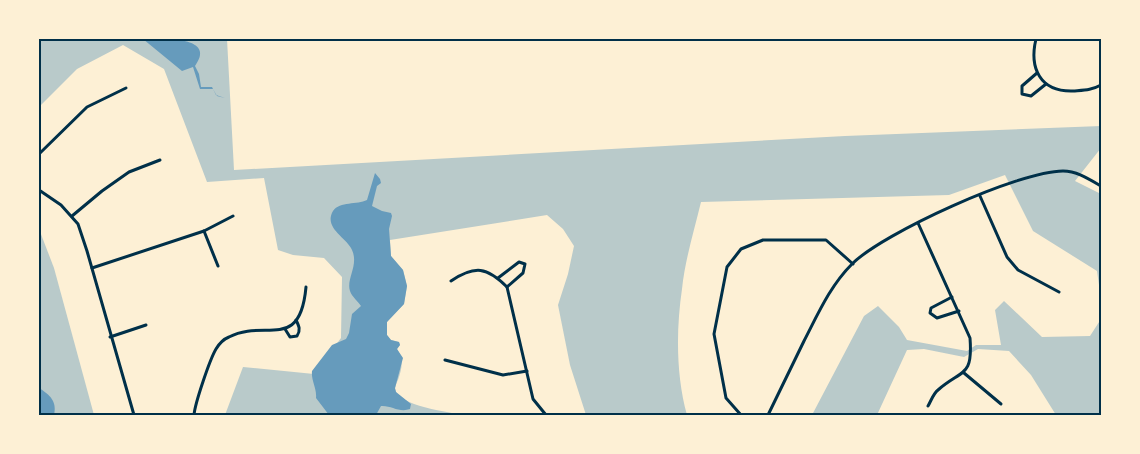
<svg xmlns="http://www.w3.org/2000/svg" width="1140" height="454" font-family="Overpass,sans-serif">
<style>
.green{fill:#b9caca}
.water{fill:#669bbc}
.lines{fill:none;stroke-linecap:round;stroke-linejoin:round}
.minor{stroke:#003049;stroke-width:3}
.neatline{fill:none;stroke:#003049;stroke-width:2}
</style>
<rect width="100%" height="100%" fill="#fdf0d5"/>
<g class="green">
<path d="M39,39H227L234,170L845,136L1101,126V148L1075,181L1101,194V299L1097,271L1033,231L1005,175L949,195L701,202C694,231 685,260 682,289C676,330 676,376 687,415H586L570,365L558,305L568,274L574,246L563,229L547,215L390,240L391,256L403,270L407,286L404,304L387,322V335L391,340L399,342L400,345L397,349C404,360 402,368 398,380C397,381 395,388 395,389C398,406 449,412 463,415H225L243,367L314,374L341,338L342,277L324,258L293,255L278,250L264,178L207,182L164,69L123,45L77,69L39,107Z"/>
<polygon points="39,229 54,268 94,415 39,415"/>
<polygon points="1004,301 1042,337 1090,336 1101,319 1101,415 1056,415 1031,375 1009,351 978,349 964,357 924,349 907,350 877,415 812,415 864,316 878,306 899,327 907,340 967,351 976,345 1001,345 995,310"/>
</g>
<g class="water">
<path d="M143,39C159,39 218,35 195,66L199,74L201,87H212L216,95L225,98L217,96L213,89H200L193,67L182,71Z"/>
<path d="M375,173L380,179L381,183L377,186L372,206L382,211L391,213L392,216L389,229L391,256L403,270L407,286L404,304L387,322V335L391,340L399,342L400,345L397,349L403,358L395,388L396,392L411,404L410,409C399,413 391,405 381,406L376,415H329L316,398C317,388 311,381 312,371L332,345L346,339L349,333L352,314L361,306C358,301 352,297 350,291C346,279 359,265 352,250C347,238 323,228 333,211C340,201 357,205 367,200Z"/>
<path d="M39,388C50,395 57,401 54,415H39Z"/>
</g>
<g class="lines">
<g class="minor">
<path d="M1036,39C1029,68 1040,92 1073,91C1084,90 1092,90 1101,85"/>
<polyline points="1037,73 1022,86 1022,94 1031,96 1046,84"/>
<polyline points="39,154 87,107 126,88"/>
<polyline points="39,190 61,205 78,224 87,251 134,415"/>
<polyline points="980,196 1007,257 1018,270 1059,292"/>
<polyline points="72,216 102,191 129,172 160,160"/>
<path d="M918,223L970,338C973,378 962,369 938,390C933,394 931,401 928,406"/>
<polyline points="204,231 218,266"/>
<polyline points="92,268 204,231 233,216"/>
<polyline points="498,278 519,262 525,264 523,273 507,287"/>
<path d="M451,281C475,265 487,267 507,287L533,399L546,415"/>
<polyline points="952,297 931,308 930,313 937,318 959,311"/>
<path d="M285,329L290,337L297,336C301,330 299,326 296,320"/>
<polyline points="110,337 146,325"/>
<polyline points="445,360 503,375 527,371"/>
<polyline points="964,373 1001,404"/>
<path d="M194,415C195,403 210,359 216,349C219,344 224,339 229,337C265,318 300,353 306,287"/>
<polyline points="741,415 726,398 714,334 727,267 741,249 763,240 826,240 853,264"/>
<path d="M768,415C780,390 792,366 804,341C818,314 830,286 852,264C883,233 1019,171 1063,171C1077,171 1089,179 1101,186"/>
</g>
</g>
<rect width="1140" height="454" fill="none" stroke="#fdf0d5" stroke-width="81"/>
<rect x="40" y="40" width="1060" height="374" class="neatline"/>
</svg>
